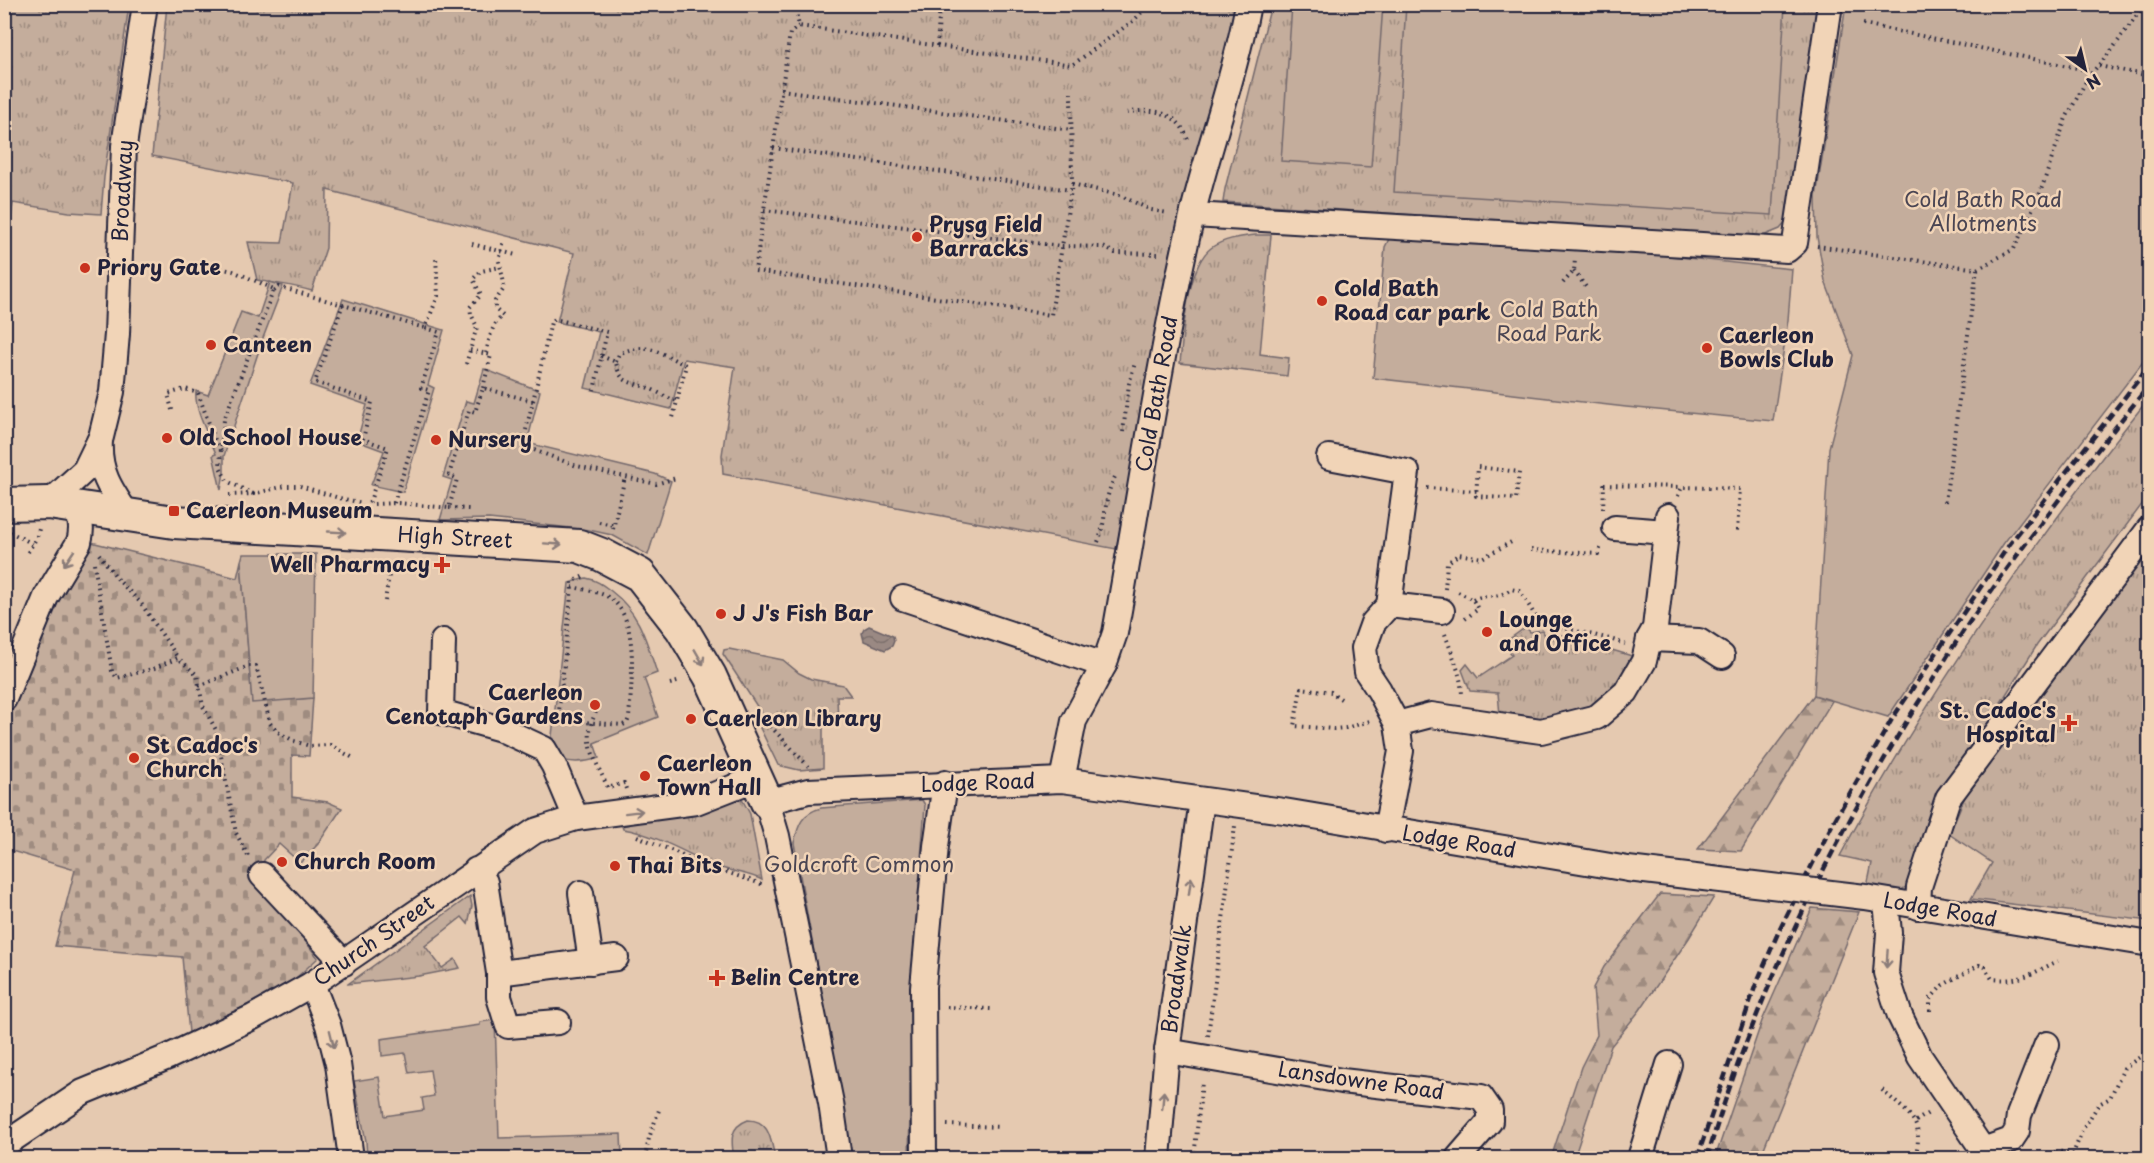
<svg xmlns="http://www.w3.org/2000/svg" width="2154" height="1163" font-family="'Playpen Sans',sans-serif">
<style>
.grass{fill:url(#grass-tufts);stroke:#73686c;stroke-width:1.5}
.forest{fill:url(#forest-firs);stroke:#73686c;stroke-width:1.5}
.cemetery{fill:url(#cemetery-stones);stroke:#73686c;stroke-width:1.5}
.green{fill:#c4ad9c;stroke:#73686c;stroke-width:1.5}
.water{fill:url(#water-waves);stroke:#6a6066;stroke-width:1.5}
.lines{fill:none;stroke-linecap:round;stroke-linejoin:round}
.minor-casing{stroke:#22223b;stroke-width:28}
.major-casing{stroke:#22223b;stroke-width:36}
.path{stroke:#22223b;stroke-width:4;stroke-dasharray:1.5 4.5;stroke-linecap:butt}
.minor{stroke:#f1d4b7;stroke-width:24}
.major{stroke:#f1d4b7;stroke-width:32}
.rail{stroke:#22223b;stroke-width:4.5;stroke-dasharray:9 4.5;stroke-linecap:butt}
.minor-bridge-casing{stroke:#22223b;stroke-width:28;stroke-linecap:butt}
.minor-bridge{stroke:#f1d4b7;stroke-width:24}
.oneway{stroke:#8a7b79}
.poi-dot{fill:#c8321e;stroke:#f1d4b7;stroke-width:2}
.labels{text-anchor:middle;stroke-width:5;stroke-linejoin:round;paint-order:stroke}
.street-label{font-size:21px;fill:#22223b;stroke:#f1d4b7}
.park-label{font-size:21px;fill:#4a4553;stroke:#f1d4b7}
.poi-label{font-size:21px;font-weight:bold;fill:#22223b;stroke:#f1d4b7;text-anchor:start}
</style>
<defs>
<pattern id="grass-tufts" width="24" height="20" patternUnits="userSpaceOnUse" patternTransform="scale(1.5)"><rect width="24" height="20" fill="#c4ad9c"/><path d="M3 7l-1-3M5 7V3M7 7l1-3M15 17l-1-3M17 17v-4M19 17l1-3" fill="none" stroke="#9f8c80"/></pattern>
<pattern id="forest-firs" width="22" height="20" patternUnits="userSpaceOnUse" patternTransform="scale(1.5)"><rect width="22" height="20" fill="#c4ad9c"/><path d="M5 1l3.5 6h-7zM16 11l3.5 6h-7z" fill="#9f8c80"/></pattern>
<pattern id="cemetery-stones" width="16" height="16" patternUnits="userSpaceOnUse" patternTransform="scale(1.5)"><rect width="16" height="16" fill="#c4ad9c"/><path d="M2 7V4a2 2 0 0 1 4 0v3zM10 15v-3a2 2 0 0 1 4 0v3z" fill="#9f8c80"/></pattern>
<pattern id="water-waves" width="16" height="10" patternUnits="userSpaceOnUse" patternTransform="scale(1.5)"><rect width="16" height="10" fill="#9a8983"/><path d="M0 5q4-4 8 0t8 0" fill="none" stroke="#7d706c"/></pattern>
</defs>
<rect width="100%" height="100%" fill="#e5c9b0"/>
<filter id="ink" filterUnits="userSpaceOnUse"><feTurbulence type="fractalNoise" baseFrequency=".0167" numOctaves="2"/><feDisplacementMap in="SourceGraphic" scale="12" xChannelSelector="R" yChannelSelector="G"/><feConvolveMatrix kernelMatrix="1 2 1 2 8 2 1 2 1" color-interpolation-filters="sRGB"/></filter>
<g filter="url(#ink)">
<g class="grass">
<polygon points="5,4 129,5 104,177 101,214 69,212 13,203 7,249 5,250"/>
<path d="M167,5H1238L1235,24L1207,118L1116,549L723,474L722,455L735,367L684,359L671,409L585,388L599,332L557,322L574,253L327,190L326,248L312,291C293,285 277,284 257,280L248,242L282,243L293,183L152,156Z"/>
<polygon points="1271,5 1821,5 1792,215 1780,229 1758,238 1223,202 1225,189"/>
<path d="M1255,235H1271L1260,354L1289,358L1287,376L1180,363C1183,334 1187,266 1211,248C1223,239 1239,237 1255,235Z"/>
<path d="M2149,398V495L2037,645L1939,801L1911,883L1886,901L1865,897L1872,863L1840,856C1927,694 2034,542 2149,398Z"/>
<polygon points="2149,546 2149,921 1971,899 1992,863 1949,834 1967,792"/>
<polygon points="1526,627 1530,632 1542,630 1548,640 1562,635 1632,656 1624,674 1609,694 1584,710 1542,720 1500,715 1498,693 1470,691 1462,670 1467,664 1478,678 1512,655 1504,643"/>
<polygon points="729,649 783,660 799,673 811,679 843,685 851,696 837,696 838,724 823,725 823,768 799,770 778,765 760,728 764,717 723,654 724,650"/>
<path d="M736,798L743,801L750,814L762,880C747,872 729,872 713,865C684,852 654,834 623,829L622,826Z"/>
<polygon points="470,896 472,906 468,924 462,917 425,946 442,968 455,959 460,968 419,976 348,984"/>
<path d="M748,1120C770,1120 771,1141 775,1158H734C731,1141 729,1127 748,1120Z"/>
</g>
<g class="forest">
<polygon points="1814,695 1832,701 1741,851 1698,849"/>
<polygon points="1660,894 1714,897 1689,938 1640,1010 1611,1046 1574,1158 1551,1158 1581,1067 1597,1035 1593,988 1604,967"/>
<polygon points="1812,908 1859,912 1760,1158 1715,1158 1762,1021"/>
</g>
<polygon class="cemetery" points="91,542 237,578 241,561 252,702 313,698 309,756 292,755 292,797 328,802 342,808 318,844 300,863 279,844 264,860 262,884 318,958 286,987 189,1033 182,957 55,946 75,870 5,849 5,718 20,672 60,582"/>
<g class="green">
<polygon points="1292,5 1383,5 1371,167 1281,161"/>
<polygon points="1406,5 1785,5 1772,215 1394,192"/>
<polygon points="1846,5 2149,5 2149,354 2004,543 1888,717 1814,695 1829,448 1853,355 1825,281 1817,237 1816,197"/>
<polygon points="1391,235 1640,253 1792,269 1788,320 1773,421 1626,407 1373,378 1385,247"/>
<path d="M270,282L283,286L263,338L224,456V472L221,490L213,455L216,454C209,435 194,411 196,391L208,395L241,312L258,318Z"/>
<polygon points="343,299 444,330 428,385 434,388 403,492 371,485 384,451 357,441 367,405 310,385"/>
<polygon points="484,369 540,391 527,443 655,474 671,481 648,555 612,535 589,530 489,519 440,520 452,480 443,477 466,401 474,403"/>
<polygon points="243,554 316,554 313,698 252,703 241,561"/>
<path d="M586,578C597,580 603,585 611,591C640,613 646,640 657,673L644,678L658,717L594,743L599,758C583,763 564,764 550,754L569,583Z"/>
<path d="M922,800L925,805L913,966L909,1158H852L794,843C798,825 802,813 821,808Z"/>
<polygon points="495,1020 499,1138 621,1134 622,1158 367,1158 366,1141 354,1081 379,1077 385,1116 424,1110 422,1098 434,1096 430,1070 409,1073 405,1053 382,1056 381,1039 480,1025 480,1022"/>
</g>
<polygon class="water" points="869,626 893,636 894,641 892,646 885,650 864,641 862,633 864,629"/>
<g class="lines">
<defs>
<g id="minor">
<polyline points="1193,215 1787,250 1795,243 1830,4"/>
<path d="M100,440C98,471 110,489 127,514"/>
<polyline points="1329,457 1407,472 1389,605 1373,623 1364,648 1367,672 1379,690 1397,724"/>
<polyline points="49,503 85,470 101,437 112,392 117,334 124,146 145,4"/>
<polyline points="1615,528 1666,532"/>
<polyline points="903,598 1104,665"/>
<polyline points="1389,605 1442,611"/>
<polyline points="1649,639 1699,641 1722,656"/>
<polyline points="443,641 441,712 501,729 544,749 554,766 576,818"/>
<path d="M4,699L46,597L79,542C83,528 81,517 73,505"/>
<path d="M1062,780L1074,721L1104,665L1115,633C1140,494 1160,354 1192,216C1209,145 1235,76 1248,4"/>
<polyline points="1386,830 1401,751 1397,724 1431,715 1541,731 1597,717 1626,692 1644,661 1649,639 1655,628 1668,516"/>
<polyline points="476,870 485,882 499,973 616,958"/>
<polyline points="262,875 344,963"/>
<polyline points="581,893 591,962"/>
<polyline points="1865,897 2150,944"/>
<polyline points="1886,901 1889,933 1886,973 1900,1016 1920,1057 1983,1150 1980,1158"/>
<polyline points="1918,907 1919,887 1948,798 2150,528"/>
<polyline points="499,973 499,997 508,1026 558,1022"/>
<polyline points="312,984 328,1025 338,1064 351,1158"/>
<polyline points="1167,1051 1342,1081 1481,1097 1490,1110 1490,1121 1458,1158"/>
<polyline points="4,1145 83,1092 168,1057 253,1017 312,984 535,831 576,818 696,802 747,782 758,782"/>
<polyline points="1983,1150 2011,1140 2017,1131 2019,1115 2047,1044"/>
<polyline points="839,1158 831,1103 777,836 767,802 808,791 1062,780 1284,811 1628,869 1712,879"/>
<polyline points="924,1158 923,987 936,846 945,783"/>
<polyline points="1158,1158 1167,1051 1202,800"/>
<polyline points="1640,1158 1669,1064"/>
</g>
<polyline id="major" points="4,504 49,503 174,522 579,546 602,555 640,575 682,629 710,676 767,802"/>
</defs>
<use href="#minor" class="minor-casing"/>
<use href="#major" class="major-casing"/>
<g class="path">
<polyline points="794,4 799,26 1072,65 1133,21 1150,4"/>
<polyline points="1863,24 2092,71"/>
<polyline points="799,26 790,33 755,271 1051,315 1072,184 1071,93"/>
<polyline points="937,46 940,4"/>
<polyline points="2099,66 2150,76"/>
<polyline points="781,90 1071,130"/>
<path d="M1127,113C1153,107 1179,112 1188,140"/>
<polyline points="773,148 1071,190"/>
<polyline points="1072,184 1119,195 1151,210 1168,213"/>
<polyline points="764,210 1061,246 1103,247 1115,253 1159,254"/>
<polyline points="472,244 516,255"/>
<polyline points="1817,246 1977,269 2014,249 2040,193 2066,118 2089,76 2111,51 2145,4"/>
<polyline points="215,267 233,271 274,289 224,420 221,450 220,467 227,481 253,494 229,495"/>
<polyline points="1574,271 1586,287"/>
<polyline points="1563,283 1574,271 1575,259"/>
<polyline points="274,291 279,287 425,328 438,296 436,257"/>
<polyline points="343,304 315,382 372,402 363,439 388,448 369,504"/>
<polyline points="470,350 491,355 483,388"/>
<path d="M486,353C489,340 492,323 503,316L495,309V301L503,290L504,283L499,261L504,240"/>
<path d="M601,356L616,362C620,386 633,381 651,389C660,393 667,398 677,401L673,418"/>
<path d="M616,362L619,354C648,340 660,354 686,365L677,401"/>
<polyline points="466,364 477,327 471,314 470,307 481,295 473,279 481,271 500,267"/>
<polyline points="533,401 551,322 555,319 607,332 594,390"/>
<polyline points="172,410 168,394 185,389 198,393 215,440 221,450"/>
<polyline points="1123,432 1129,384 1135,363"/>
<polyline points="523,446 577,466 656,484 676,478"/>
<polygon points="1478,467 1519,472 1516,499 1476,496"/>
<polyline points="1427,488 1477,491"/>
<polyline points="253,494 285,486 300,486 339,498 363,503"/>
<polyline points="1678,496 1682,487 1740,489 1737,531"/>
<polyline points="1945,502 1977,269"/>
<polyline points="394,503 429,390 421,388 439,332 425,328"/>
<polyline points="374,504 398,503 449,508 457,479 449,475 469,410 475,412 483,388 533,401 522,446 527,443"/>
<polyline points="449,508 469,509"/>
<polyline points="1603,509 1604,485 1682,487"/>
<polyline points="599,522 614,525"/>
<polyline points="613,529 625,477"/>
<polyline points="10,532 33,544"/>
<path d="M1098,542C1108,517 1102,500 1116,475"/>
<polyline points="1531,550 1598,554 1601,546"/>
<polyline points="28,552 37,537 39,529"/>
<polyline points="99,554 120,582 140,602 178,658"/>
<polyline points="94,563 112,671 117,678 152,669 178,658 197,675 203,706 216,730 236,833 248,856"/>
<path d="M572,587C582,589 594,591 604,595C642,611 631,684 629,718L627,723L623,725L569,721L559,711L572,587V582L584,576"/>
<polyline points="1445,589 1447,563 1459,554 1482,558 1515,540"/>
<polyline points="1458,592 1473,600 1478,609 1465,619"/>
<path d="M1473,600C1488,592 1495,601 1511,589L1520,591L1539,622L1610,639L1625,644"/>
<polyline points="385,601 389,575 400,565"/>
<path d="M1445,634C1452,655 1461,672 1462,695"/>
<polyline points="670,684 681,681"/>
<polyline points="199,686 249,666 256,666 270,723 278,732 294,741 310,746 330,745 355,759"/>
<polyline points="1341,699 1331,692 1301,688 1294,726 1334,729 1346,728 1370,721"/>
<path d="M596,712C581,741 596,761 608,788L624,783L626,789"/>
<polyline points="758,713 810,768"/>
<polyline points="637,836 709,866 764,885"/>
<polyline points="947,1007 991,1009"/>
<path d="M1930,1011V999L1943,985L1979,965L1985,967L1992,979C2023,982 2032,973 2058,961"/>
<polyline points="1208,1036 1235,826"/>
<path d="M1882,1090C1909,1115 1925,1119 1915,1158"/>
<polyline points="1916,1121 1930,1112"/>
<polyline points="947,1125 1000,1127"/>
<polyline points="645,1158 649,1138 659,1110"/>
<polyline points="1194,1158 1202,1082"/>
<polyline points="2053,1158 2056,1151 2073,1154 2083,1129 2099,1104 2110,1098 2124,1068 2150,1050"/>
</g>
<use href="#minor" class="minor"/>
<use href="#major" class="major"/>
<g class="rail">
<polyline points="1697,1158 1755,987 1778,933 1833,823 1892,719 2009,545 2150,365"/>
<path d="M1707,1158C1754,997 1830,845 1918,703C1934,679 1948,654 1964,630C2022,545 2086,464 2150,384"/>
</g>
<defs>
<polyline id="minor-bridge" points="1712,879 1865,897"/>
</defs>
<use href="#minor-bridge" class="minor-bridge-casing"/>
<use href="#minor-bridge" class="minor-bridge"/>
</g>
<defs><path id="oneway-shaft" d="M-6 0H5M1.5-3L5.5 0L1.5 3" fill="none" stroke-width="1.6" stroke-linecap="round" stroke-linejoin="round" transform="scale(1.5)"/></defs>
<g class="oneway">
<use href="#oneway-shaft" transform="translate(337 532) rotate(3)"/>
<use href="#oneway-shaft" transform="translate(553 544) rotate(4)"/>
<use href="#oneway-shaft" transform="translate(69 558) rotate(124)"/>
<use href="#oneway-shaft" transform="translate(699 657) rotate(60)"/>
<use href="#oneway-shaft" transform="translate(634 812) rotate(-7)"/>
<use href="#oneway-shaft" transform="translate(1190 886) rotate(-82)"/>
<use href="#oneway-shaft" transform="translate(1887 959) rotate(94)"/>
<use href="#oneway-shaft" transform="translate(332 1039) rotate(76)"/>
<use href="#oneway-shaft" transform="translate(1163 1100) rotate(-85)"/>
</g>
</g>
<g class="poi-dot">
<circle cx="917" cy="237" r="6"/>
<circle cx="85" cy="268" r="6"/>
<circle cx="1322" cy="301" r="6"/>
<circle cx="211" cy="345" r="6"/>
<circle cx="1707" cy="348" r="6"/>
<circle cx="167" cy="438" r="6"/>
<circle cx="436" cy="440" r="6"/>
<rect x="168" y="505" width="12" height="12" rx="3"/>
<path d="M439 556h6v6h6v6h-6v6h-6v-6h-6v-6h6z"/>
<circle cx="721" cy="614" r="6"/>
<circle cx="1487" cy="632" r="6"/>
<circle cx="595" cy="705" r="6"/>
<circle cx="691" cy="719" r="6"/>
<path d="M2066 714h6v6h6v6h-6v6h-6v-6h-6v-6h6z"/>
<circle cx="134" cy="758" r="6"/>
<circle cx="645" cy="776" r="6"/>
<circle cx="282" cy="862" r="6"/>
<circle cx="615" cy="866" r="6"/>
<path d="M714 969h6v6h6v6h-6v6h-6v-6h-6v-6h6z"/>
</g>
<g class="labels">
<g class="street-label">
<text transform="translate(123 191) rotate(-87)" y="7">Broadway</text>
<text transform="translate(1157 394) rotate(-80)" y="7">Cold Bath Road</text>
<text transform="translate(455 538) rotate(3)" y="7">High Street</text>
<text transform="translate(978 783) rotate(-2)" y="7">Lodge Road</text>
<text transform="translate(1459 842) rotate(9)" y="7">Lodge Road</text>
<text transform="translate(1940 910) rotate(10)" y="7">Lodge Road</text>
<text transform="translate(374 941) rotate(-35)" y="7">Church Street</text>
<text transform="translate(1177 979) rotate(-82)" y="7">Broadwalk</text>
<text transform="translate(1361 1081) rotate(8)" y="7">Lansdowne Road</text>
</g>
<g class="park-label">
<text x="1983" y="207">Cold Bath Road<tspan x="1983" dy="24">Allotments</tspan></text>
<text x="1549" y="317">Cold Bath<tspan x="1549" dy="24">Road Park</tspan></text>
<text x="859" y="872">Goldcroft Common</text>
</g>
<g class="poi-label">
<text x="929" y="232">Prysg Field<tspan x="929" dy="24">Barracks</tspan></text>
<text x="97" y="275">Priory Gate</text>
<text x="1334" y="296">Cold Bath<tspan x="1334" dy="24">Road car park</tspan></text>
<text x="1719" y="343">Caerleon<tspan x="1719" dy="24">Bowls Club</tspan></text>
<text x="223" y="352">Canteen</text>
<text x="179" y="445">Old School House</text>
<text x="448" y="447">Nursery</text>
<text x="186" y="518">Caerleon Museum</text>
<text x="430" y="572" text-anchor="end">Well Pharmacy</text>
<text x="733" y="621">J J's Fish Bar</text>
<text x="1499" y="627">Lounge<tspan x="1499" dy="24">and Office</tspan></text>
<text x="583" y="700" text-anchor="end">Caerleon<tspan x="583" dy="24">Cenotaph Gardens</tspan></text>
<text x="2056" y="718" text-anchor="end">St. Cadoc's<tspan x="2056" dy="24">Hospital</tspan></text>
<text x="703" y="726">Caerleon Library</text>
<text x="146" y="753">St Cadoc's<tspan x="146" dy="24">Church</tspan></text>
<text x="657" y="771">Caerleon<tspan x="657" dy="24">Town Hall</tspan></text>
<text x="294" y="869">Church Room</text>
<text x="627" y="873">Thai Bits</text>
<text x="730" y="985">Belin Centre</text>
</g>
</g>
<rect width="2154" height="1163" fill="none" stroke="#f1d4b7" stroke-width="24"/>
<rect x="12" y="12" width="2130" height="1139" fill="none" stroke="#22223b" stroke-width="2" filter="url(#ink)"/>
<g transform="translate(2085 69) rotate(146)" stroke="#f1d4b7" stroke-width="4.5" paint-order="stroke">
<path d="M0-4.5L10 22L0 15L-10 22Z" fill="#22223b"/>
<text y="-9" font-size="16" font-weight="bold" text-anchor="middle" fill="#22223b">N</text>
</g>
</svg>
